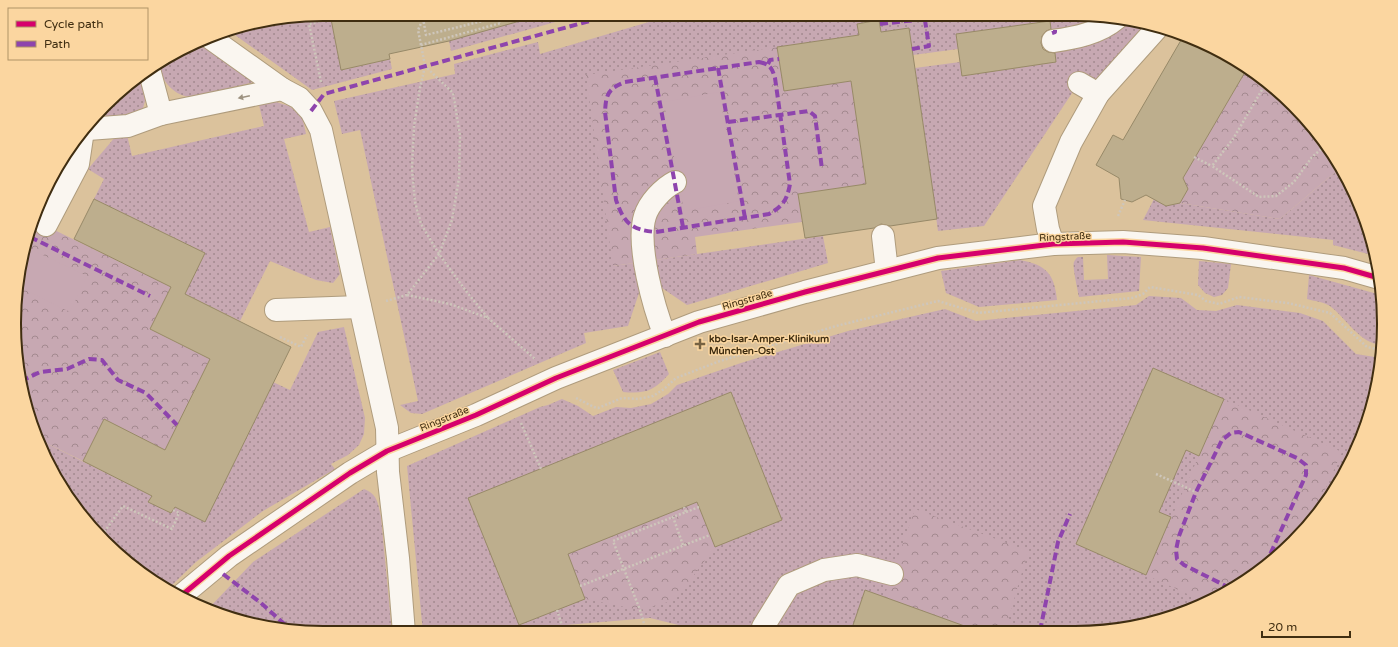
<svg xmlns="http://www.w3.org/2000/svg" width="1398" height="647" font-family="'Varela Round',sans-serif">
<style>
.grass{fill:url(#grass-dots)}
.park{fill:url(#park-crowns)}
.pitch{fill:#c7a8b2}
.building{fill:#bdae8d;stroke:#978968}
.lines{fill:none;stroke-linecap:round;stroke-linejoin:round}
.minor-casing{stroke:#af9c7d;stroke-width:24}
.path{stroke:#cec6bb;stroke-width:2.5;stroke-dasharray:2 2;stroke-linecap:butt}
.minor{stroke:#faf6f0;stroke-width:22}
.quiet{stroke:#8e44ad;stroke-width:4;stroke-dasharray:8 4;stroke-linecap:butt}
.cycleway-casing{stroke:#fbd6a0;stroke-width:8}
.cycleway{stroke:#d6006c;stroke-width:5}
.oneway{fill:#9d9280}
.poi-dot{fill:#766242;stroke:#fbd6a0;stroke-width:1.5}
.labels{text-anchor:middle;stroke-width:3;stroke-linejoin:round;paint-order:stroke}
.street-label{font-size:10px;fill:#402e11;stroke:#fbd6a0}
.poi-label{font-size:10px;font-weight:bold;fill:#402e11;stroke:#fbd6a0;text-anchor:start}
.rim{fill:none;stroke:#402e11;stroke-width:2}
</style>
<defs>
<pattern id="grass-dots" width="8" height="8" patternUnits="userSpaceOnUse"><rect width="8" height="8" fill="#c7a8b2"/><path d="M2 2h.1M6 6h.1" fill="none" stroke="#a3898f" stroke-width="1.8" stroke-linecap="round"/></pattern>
<pattern id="park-crowns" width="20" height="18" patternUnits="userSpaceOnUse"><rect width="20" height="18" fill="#c7a8b2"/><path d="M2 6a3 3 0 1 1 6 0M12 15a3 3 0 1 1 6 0" fill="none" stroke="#a3898f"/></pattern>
</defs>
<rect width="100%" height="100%" fill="#dbc29c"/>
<g class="grass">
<polygon points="323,14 330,14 342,70 390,59 392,69 312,90 228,30"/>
<polygon points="503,14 584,14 451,51 449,41"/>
<polygon points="676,14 1075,14 1135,20 1149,24 1097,82 1084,75 984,226 938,231 915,68 960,62 962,76 1056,62 1050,21 956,34 958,49 913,55 909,28 881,32 878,20 858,24 859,35 777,47 613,266 823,236 828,263 687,305 662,288 639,293 628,326 584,333 586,343 422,414 411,413 400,405 418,401 360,130 342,134 334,101 455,74 454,64 538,42 540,54"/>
<path d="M199,42L258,81C243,85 228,88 213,92C207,94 201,96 195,97C175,98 160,81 159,62L169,55Z"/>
<polygon points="140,76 145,101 143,108 136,113 96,119 120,91"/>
<polygon points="276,102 289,106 302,116 306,134 284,139 309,232 330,227 340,274 333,283 316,280 270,261 240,321 185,294 205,253 94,199 104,179 88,169 116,136 127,135 132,156 264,126 259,105"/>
<polygon points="64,159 44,199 56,169"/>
<polygon points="1340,168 1360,205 1376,256 1333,245 1333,240 1143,220 1154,199 1166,206 1180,203 1280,219"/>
<path d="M1107,255L1141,257L1139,291L1079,297C1078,291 1072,266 1074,262C1075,260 1076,258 1078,257H1083L1084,280L1108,279Z"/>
<path d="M1020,260C1046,265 1054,273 1057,300L979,307L946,293L941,271Z"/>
<polygon points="1199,261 1231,264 1228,288 1222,295 1214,297 1205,293 1198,285"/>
<path d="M1309,275L1381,295L1384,323L1382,345C1360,344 1346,318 1330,306C1324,302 1314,301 1307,299Z"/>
<polygon points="1149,296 1181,298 1197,310 1216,311 1237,305 1300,313 1323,321 1356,354 1381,358 1378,384 1361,442 1320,512 1263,569 1193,609 1115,630 707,632 650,618 566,625 523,632 423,633 407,466 540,407 548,405 562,399 578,406 593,416 616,407 631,408 651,404 668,394 677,385 741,363 848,331 945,309 976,321 1136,305"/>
<polygon points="344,327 365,418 364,434 359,445 348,455 331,464 335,469 263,511 196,562 170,587 120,556 55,478 38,439 152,496 149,502 171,513 175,507 273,382 290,390 318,332"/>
<path d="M660,352L669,374C654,391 645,394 623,392L613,370Z"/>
<path d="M364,489C378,494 378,504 381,517L392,633H323L263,627L207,610L253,562Z"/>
</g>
<g class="park">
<polygon points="777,47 784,90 851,81 866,184 798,194 802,222 695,237 697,254 613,266 586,75"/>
<polygon points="1248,67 1293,104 1332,151 1340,168 1280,219 1180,203 1188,189 1183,178"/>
<polygon points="36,221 171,287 150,329 210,359 165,450 104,419 83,461 38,439 31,423 17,364 20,263"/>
<polygon points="1224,399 1342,452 1311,521 1263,569 1205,602 1146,575"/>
<polygon points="697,502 715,547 675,600 640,610 585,599 568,554"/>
<polygon points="915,509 1028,551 1005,631 942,631 936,615 884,597"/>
</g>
<g class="pitch">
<polygon points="719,92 739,201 684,211 664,102"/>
<polygon points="26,247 87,276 70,312 19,287 20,263"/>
</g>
<g class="building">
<polygon points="330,14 519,14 520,21 449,41 389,54 390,59 341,70"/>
<polygon points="879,20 881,32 909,28 937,219 890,226 881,224 874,228 805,238 798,194 866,184 851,81 784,91 777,47 859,35 857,24"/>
<polygon points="1050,21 1051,29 1046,31 1042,36 1041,43 1043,49 1048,52 1055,53 1056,62 962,76 956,34"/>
<polygon points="1184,35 1193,37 1248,67 1183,178 1188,189 1180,203 1166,206 1146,195 1132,202 1121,199 1119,178 1096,165 1113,135 1123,140"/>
<polygon points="94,199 205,253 185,294 291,347 205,522 175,507 171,513 148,502 152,496 83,461 104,419 165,450 210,359 150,329 171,287 74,239"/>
<polygon points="1153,368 1224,399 1199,456 1186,450 1159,512 1171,517 1146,575 1076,544"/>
<polygon points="731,392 782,520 715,547 697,502 568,554 585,599 519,625 468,498"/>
<polygon points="865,590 970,628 970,631 851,631"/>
</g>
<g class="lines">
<defs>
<g id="minor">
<polyline points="209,37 282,89 299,98 311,111 321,130 387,428 388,472 398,558 404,633"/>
<path d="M1053,41C1075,38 1100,33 1117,18"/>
<polyline points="149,69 161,114 282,89"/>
<polyline points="1079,83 1098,94"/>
<polyline points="88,129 128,126 161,114"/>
<polyline points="46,225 78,164 82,137"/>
<polyline points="883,236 887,271"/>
<polyline points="1053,244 1048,229 1044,206 1071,142 1098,94 1158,27"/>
<polyline points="276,310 360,307"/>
<path d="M665,336C654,308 636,245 645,216C649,203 663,188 675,182"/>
<polyline points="182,595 229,556 350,473 387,451 476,415 556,378 699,322 805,292 938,258 1053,244 1123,242 1203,248 1344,268 1379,278"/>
<polyline points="763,627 789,585 824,570 857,565 892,574"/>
</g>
</defs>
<use href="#minor" class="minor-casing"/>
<g class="path">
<polyline points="423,18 426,35 499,17 501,23 421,45 425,66 420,88 414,126 412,169 415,202 421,224 439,254 466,291 488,318"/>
<polyline points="421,45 418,30 423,19"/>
<polyline points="321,82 309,24 331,18"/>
<polyline points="1266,83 1233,139 1212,166 1259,197 1276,196 1294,182 1312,157 1326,145"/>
<polyline points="1194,157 1212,166"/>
<polyline points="1118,216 1125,200"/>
<polyline points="407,295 450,304 488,318 535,359"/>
<polyline points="386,301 407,295 439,254 452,220 459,178 460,135 453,93 425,66"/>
<polyline points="280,337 301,347 307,335"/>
<polyline points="576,398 594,407 598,408 622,398 638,399 653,396 664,389 676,378 720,361 836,326 938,301 978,313 1132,298 1143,294 1150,287 1198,295 1206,301 1219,304 1239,297 1288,303 1330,313 1367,347 1381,350"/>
<polyline points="521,423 541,469"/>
<polyline points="1156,474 1196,492"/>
<polyline points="686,512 699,507"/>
<polyline points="102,535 123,506 172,529 179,513 173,510"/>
<polyline points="683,545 673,517 686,512 684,507"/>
<polyline points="580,586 710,535"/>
<polyline points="557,610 564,632"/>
<polyline points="645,627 640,610 613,541 673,517"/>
<polyline points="570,632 645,627 665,627 688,632"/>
</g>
<use href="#minor" class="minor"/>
<g class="quiet">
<polyline points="1051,14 1053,23"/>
<polyline points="880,24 925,19"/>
<polyline points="1052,33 1055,32 1055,30"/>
<polyline points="912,49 929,46 924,14"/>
<path d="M759,62C770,64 772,68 775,78L790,184C787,200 783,206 769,214L656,232C631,230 624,223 616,200L605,112C606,94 608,89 625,82Z"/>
<polyline points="768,64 770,60 779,59"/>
<polyline points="718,68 745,218"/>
<polyline points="655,77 683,227"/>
<polyline points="311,111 324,94 615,14"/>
<polyline points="728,122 809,111 815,116 822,169"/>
<polyline points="30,237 150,296"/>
<polyline points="21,381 40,372 67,369 89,359 102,360 118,380 146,393 177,425"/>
<polyline points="223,574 261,603 291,630"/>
<polyline points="1230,588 1184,565 1177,559 1176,550 1179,536 1196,492 1222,440 1231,433 1239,432 1297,458 1306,465 1306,475 1264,568"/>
<polyline points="1040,631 1058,542 1070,514"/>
</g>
<defs>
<polyline id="cycleway" points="182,595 229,556 350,473 387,451 476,415 556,378 699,322 805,292 938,258 1053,244 1123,242 1203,248 1344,268 1379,278"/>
</defs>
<use href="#cycleway" class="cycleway-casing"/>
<use href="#cycleway" class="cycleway"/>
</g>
<defs><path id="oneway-solid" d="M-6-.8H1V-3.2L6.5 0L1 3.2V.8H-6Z"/></defs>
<use class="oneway" href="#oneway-solid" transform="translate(244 97) rotate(168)"/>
<path class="poi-dot" d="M698 338h4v4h4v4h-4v4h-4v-4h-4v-4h4z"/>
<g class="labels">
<g class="street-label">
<text transform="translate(1065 236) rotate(-3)" y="4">Ringstraße</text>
<text transform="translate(747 299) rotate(-16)" y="4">Ringstraße</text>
<text transform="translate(444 418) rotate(-22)" y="4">Ringstraße</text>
</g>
<g class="poi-label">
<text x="709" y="342">kbo-Isar-Amper-Klinikum<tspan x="709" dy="12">München-Ost</tspan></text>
</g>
</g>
<path d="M0 0H1398V647H0ZM323 21H1075A302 302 0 0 1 1377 323V324A302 302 0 0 1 1075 626H323A302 302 0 0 1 21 324V323A302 302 0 0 1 323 21Z" fill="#fbd6a0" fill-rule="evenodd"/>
<path class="rim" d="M323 21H1075A302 302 0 0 1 1377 323V324A302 302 0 0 1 1075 626H323A302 302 0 0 1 21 324V323A302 302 0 0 1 323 21Z"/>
<rect x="8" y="8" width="140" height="52" fill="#fbd6a0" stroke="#b09367"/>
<rect x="16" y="21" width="20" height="6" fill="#d6006c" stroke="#b09367"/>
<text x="44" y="28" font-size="12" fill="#402e11">Cycle path</text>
<rect x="16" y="41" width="20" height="6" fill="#8e44ad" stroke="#b09367"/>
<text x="44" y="48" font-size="12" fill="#402e11">Path</text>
<path d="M1262 631v6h88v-6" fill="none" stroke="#402e11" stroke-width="2"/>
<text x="1268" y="631" font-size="12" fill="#402e11" stroke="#fbd6a0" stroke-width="3" paint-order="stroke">20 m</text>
</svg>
